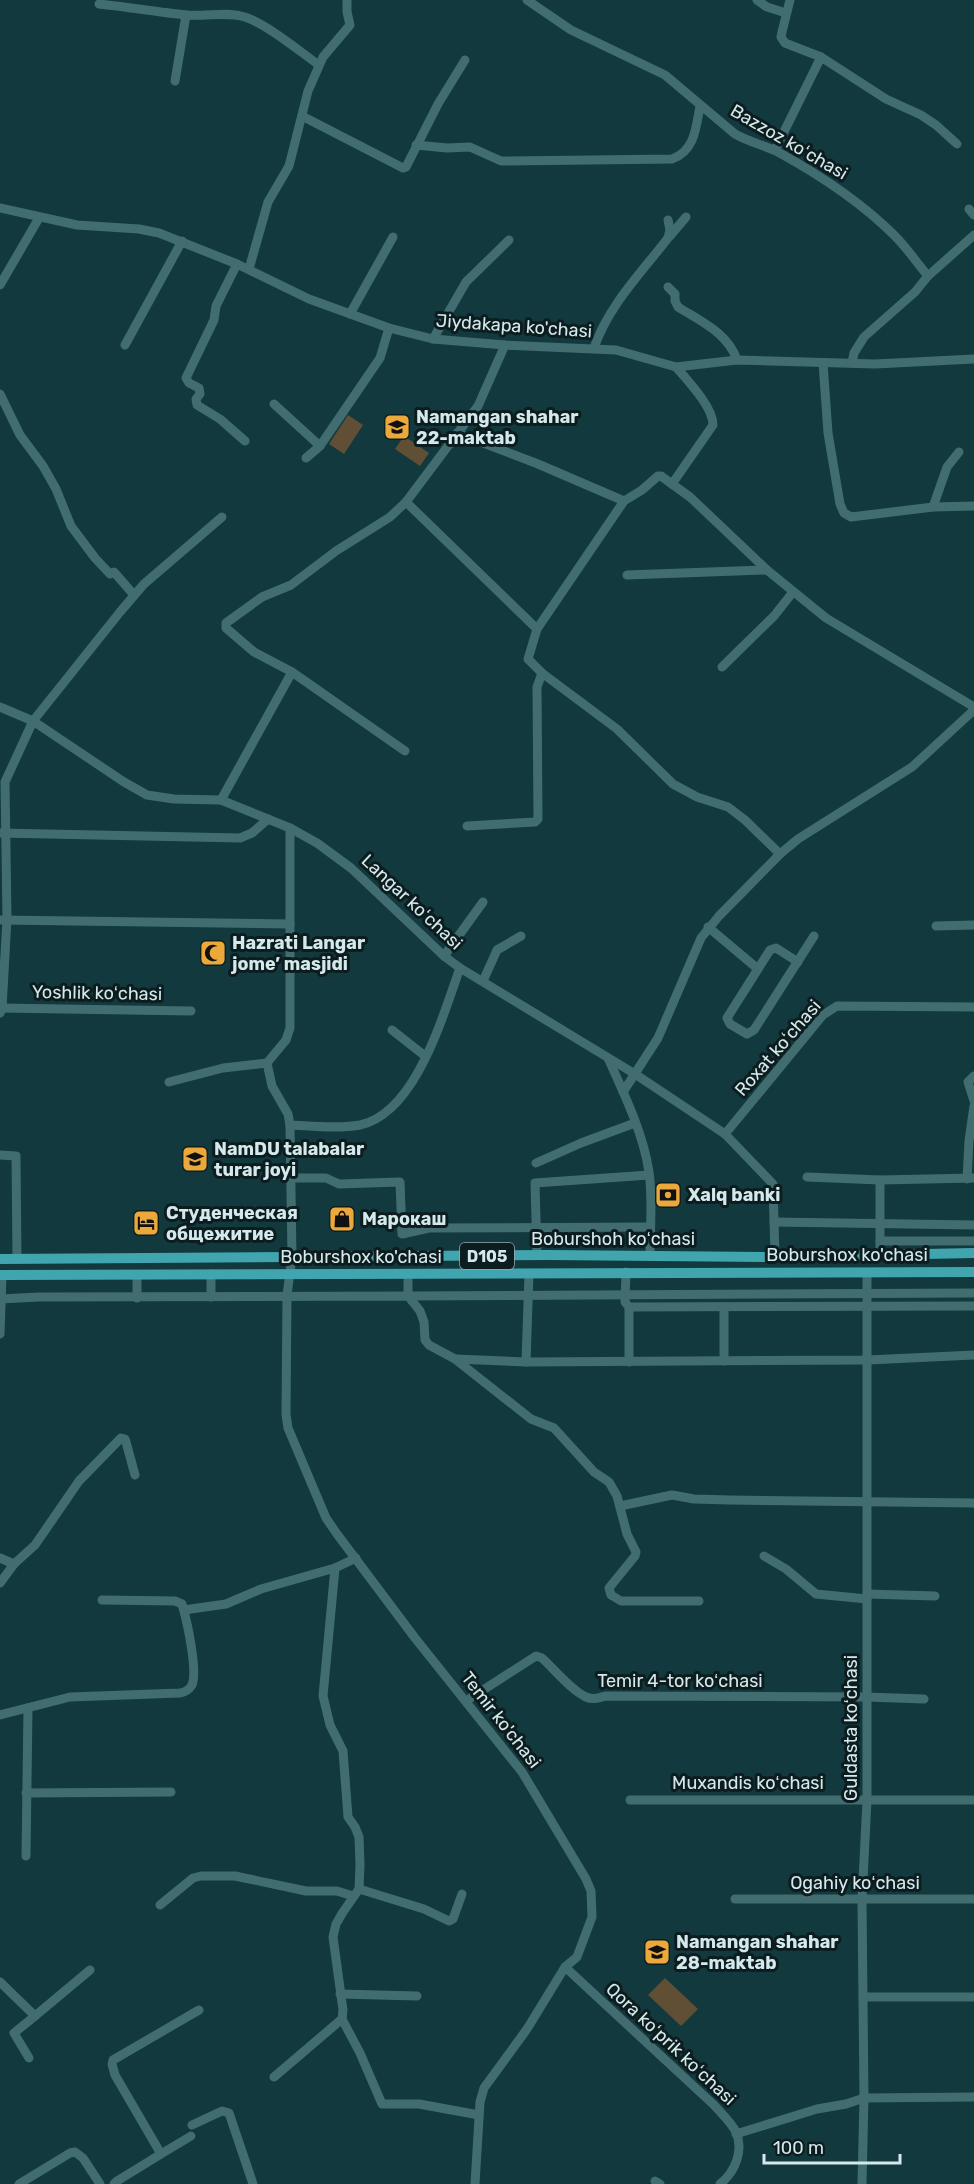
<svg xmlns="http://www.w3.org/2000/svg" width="974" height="2184" font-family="Rubik,sans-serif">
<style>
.green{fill:#614f35}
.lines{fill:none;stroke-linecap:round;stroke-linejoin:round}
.minor{stroke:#416d71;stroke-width:9}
.major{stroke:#41a5af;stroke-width:10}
.labels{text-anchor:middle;stroke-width:6;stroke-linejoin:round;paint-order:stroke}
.shield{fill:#0d1d1f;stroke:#98acae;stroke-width:1.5}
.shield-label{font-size:16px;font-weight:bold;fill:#d4e9eb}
.street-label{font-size:18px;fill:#d4e9eb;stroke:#0d1d1f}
.poi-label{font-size:18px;font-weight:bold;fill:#d4e9eb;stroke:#0d1d1f;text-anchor:start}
</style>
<rect width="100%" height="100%" fill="#12393d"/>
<g class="green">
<polygon points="348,415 363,425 344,454 329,444"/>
<polygon points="404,436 429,453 420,466 395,449"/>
<polygon points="665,1978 698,2009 681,2026 648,1995"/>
</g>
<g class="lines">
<g class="minor">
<path d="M527,0L571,30L665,75L735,134C749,142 764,145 778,152C820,175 861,202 895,236C907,248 917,263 928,276"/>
<polyline points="757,0 767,7 786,13"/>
<polyline points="790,0 782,32 781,37 785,43 821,57 886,99 921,115 936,125 957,144"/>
<path d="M99,4C128,7 157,12 186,15C206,17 226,11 245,17C268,25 299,51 319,65"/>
<polyline points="175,81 186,15"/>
<polyline points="302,116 403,168 406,167 438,104 465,60"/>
<path d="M416,145L447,148L470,147L501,161L672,159C695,151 696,127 700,106"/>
<polyline points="775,150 821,57"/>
<polyline points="0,208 77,225 139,229 159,233 237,264 309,299 389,328 433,339 505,345 616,350 676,367 737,360 875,364 974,359"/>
<polyline points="969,209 974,215"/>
<polyline points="670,236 686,217"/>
<polyline points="237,264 216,306 214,320 186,378 189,383 199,388 200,394 196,399 197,405 220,419 245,441"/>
<polyline points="249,269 268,202 289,166 308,91 323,57 350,25 347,12 347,0"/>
<polyline points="0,285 39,218"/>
<path d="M668,287L675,294V301L678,307C700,321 728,333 737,360"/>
<polyline points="350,314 393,237"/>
<polyline points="433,339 466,282 509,240"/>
<polyline points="125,345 182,241"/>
<path d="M594,348C608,306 642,272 668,238L670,230L668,220"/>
<polyline points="823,363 828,433 840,504 844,513 851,517 933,507 974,506"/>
<polyline points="852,363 854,353 864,337 915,292 928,276 974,235"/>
<path d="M676,367C688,381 713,407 713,425L672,484L690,497L767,570L826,618L974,707"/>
<polyline points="0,394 20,435 43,466 56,489 71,526 95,558 110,574 114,572 134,595"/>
<polyline points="274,404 320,446 380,358 389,328"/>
<polyline points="457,433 538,464 624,501"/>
<polyline points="306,458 320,446"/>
<polyline points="672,484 661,476 658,476 642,490 624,501 537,629 528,659 542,673 617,729 673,784 697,797 728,807 745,820 780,854"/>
<polyline points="406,502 537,629"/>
<polyline points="933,507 947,467 959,452"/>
<polyline points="627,575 767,570"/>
<polyline points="722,667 774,616 793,592"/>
<polyline points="292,672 405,751"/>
<polyline points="0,707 33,721 124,782 147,795 174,799 221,800 290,828 317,843 351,868 444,956 460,968 635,1074 725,1134 773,1184 775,1257"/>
<polyline points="221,800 292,672 254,652 226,628 226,623 262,597 291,585 336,551 390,517 406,502 478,406 505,345"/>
<polyline points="467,826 535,822 538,819 537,687 542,673"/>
<polyline points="290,828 290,1028 286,1040 267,1063 272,1086 288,1114 290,1125 292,1257 287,1295 286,1414 288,1428 326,1518 337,1534 415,1638 522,1772 586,1879 591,1891 592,1917 577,1957 565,1967 527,2029 484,2088 480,2102 475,2184"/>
<polyline points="0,833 240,838 252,833 268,819"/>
<polyline points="0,920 290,924"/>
<polyline points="936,926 974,925"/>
<polyline points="708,927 758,969 727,1018 730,1024 747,1034 754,1030 814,936"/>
<polyline points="444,956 483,902"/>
<polyline points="758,969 770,950 776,948 798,962"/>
<polyline points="483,981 497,950 521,936"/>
<polyline points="0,1008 191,1011"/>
<polyline points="0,1013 2,1008 7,919 5,782 33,721 120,612 144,584 222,517"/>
<polyline points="392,1030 425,1056"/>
<path d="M608,1058C624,1094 643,1132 649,1172C653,1199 650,1228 650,1255"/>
<polyline points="974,1076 968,1082 974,1101"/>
<polyline points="169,1082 223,1068 267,1063"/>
<polyline points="623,1092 658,1038 701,938 719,916 780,854 798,839 912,767 974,710"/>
<path d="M290,1125C312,1126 338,1129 360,1125C416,1113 443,1015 460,968"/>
<polyline points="725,1134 823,1015 837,1006 974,1007"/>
<polyline points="0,1155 16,1156 17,1259"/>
<polyline points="536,1163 581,1143 635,1123"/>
<polyline points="807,1177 880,1180"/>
<polyline points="292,1178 326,1178 339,1184 400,1182 402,1234 429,1228 650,1227"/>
<polyline points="967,1179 969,1141 974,1106"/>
<polyline points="774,1222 974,1225"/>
<polyline points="880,1241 974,1241"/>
<polyline points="537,1255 535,1183 649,1175"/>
<polyline points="880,1255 880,1180 974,1178"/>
<polyline points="626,1272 625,1302 629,1307 974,1306"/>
<polyline points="408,1274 408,1296 974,1293"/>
<polyline points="211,1297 211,1274"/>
<polyline points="137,1298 137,1275"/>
<polyline points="0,1299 39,1297 408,1296 420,1311 424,1322 425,1340 429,1345 455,1359 531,1419 554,1428 594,1472 609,1482 617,1496 627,1534 636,1552 635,1556 609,1588 611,1595 621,1601 699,1601"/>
<polyline points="629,1307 629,1362"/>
<polyline points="0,1334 2,1275"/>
<polyline points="455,1359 526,1362 868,1360 974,1355"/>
<polyline points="724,1361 724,1307"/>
<polyline points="526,1362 529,1273"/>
<polyline points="620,1506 672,1495 694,1499 730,1500 974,1503"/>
<polyline points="764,1556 786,1569 816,1594 867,1599"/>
<polyline points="0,1558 14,1564"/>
<polyline points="0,1583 14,1564 35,1545 79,1481 121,1438 125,1439 126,1442 135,1475"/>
<polyline points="867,1594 935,1596"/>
<polyline points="184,1610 226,1604 261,1589 335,1568 356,1558"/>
<path d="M466,1701L536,1656L542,1658C554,1669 572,1691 586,1697C593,1700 598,1698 605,1696L867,1697L924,1699"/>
<path d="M0,1715L70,1697L180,1693C186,1692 189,1690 192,1685C198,1671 187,1621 182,1604L175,1601L102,1600"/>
<polyline points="26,1793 171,1792"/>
<polyline points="630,1800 974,1800"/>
<polyline points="26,1856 28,1708"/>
<polyline points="359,1889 424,1909 449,1921 453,1919 462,1894"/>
<polyline points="735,1899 974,1899"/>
<polyline points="160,1905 193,1878 201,1876 235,1876 306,1891 337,1891 353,1896"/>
<path d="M565,1967L714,2105C722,2114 731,2122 736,2132C744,2151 735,2172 720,2184"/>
<polyline points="0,1982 35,2016 90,1970"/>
<polyline points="340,1994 417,1996"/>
<polyline points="863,1997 974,1997"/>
<polyline points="342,2019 360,2053 382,2104 419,2104 479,2115"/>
<polyline points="29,2058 14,2033 35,2016"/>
<polyline points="274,2077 342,2019 343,2010 333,1937 336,1924 343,1912 359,1889 360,1865 359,1837 355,1827 348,1817 343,1751 330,1725 323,1696 335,1568"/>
<polyline points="192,2125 222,2111 229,2113 253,2184"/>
<polyline points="736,2134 817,2109 846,2104 864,2098 974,2097"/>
<polyline points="161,2154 191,2136"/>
<polyline points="655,2181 660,2184"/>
<polyline points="19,2184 70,2153 75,2152 83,2158 100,2184"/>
<polyline points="114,2184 117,2181 161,2154 115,2075 112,2064 113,2060 199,2010"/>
<polyline points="862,2184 864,2098 862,1900 867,1800 867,1273"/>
</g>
<g class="major">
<polyline points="0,1259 549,1255 775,1257 974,1253"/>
<polyline points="0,1275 974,1272"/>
</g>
</g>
<defs>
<symbol id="school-square" viewBox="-11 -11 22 22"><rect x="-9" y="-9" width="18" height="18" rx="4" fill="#eca93b" stroke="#0d1d1f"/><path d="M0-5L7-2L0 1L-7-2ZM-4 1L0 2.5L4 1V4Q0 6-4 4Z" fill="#111"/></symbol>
<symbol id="mosque-square" viewBox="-11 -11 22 22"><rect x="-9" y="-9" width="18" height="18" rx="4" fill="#eca93b" stroke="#0d1d1f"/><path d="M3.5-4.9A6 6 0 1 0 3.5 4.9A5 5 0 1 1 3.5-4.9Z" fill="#111"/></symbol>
<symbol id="bank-square" viewBox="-11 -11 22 22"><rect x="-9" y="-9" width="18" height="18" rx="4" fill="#eca93b" stroke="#0d1d1f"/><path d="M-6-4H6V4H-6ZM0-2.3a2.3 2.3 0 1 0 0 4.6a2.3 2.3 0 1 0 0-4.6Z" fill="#111"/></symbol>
<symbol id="shop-square" viewBox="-11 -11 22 22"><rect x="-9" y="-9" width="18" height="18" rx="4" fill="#eca93b" stroke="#0d1d1f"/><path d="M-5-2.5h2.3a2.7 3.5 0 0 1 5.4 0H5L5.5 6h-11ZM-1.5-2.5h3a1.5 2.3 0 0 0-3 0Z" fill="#111"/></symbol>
<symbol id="hotel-square" viewBox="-11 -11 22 22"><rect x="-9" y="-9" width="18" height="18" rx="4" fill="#eca93b" stroke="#0d1d1f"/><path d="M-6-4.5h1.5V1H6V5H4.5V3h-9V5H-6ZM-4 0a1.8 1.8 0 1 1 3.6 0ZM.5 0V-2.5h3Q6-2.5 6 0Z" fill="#111"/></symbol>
</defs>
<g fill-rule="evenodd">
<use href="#school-square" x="382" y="412" width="30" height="30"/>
<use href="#mosque-square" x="198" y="938" width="30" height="30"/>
<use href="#school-square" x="180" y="1144" width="30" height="30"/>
<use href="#bank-square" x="653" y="1180" width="30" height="30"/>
<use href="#shop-square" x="327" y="1204" width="30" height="30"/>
<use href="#hotel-square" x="131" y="1208" width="30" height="30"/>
<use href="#school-square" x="642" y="1937" width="30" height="30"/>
</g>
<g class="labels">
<rect class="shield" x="460" y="1243" width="54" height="26" rx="4.5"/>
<g class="shield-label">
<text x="487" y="1262">D105</text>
</g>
<g class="street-label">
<text transform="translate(789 142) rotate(30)" y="6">Bazzoz koʻchasi</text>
<text transform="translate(514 326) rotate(4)" y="6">Jiydakapa ko'chasi</text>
<text transform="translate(412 902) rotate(43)" y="6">Langar koʻchasi</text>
<text transform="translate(97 993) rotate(1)" y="6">Yoshlik koʻchasi</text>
<text transform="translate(778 1048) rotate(-49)" y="6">Roxat koʻchasi</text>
<text x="613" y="1245">Boburshoh koʻchasi</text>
<text x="847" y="1261">Boburshox ko'chasi</text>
<text x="361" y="1263">Boburshox ko'chasi</text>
<text x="680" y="1687">Temir 4-tor koʻchasi</text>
<text transform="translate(501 1720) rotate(52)" y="6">Temir ko'chasi</text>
<text transform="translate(851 1728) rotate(-90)" y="6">Guldasta koʻchasi</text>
<text x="748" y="1789">Muxandis koʻchasi</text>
<text x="855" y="1889">Ogahiy koʻchasi</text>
<text transform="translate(671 2044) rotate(43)" y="6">Qora koʻprik koʻchasi</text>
</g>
<g class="poi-label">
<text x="416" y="423">Namangan shahar<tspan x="416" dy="21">22-maktab</tspan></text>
<text x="232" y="949">Hazrati Langar<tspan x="232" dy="21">jome’ masjidi</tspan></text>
<text x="214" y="1155">NamDU talabalar<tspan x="214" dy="21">turar joyi</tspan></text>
<text x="688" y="1201">Xalq banki</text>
<text x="166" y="1219">Студенческая<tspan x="166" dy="21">общежитие</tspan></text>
<text x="362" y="1225">Марокаш</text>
<text x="676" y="1948">Namangan shahar<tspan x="676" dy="21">28-maktab</tspan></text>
</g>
</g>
<path d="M764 2154v9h136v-9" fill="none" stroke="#d4e9eb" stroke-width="3"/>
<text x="773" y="2154" font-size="18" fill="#d4e9eb" stroke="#0d1d1f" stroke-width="4.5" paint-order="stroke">100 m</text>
</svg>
